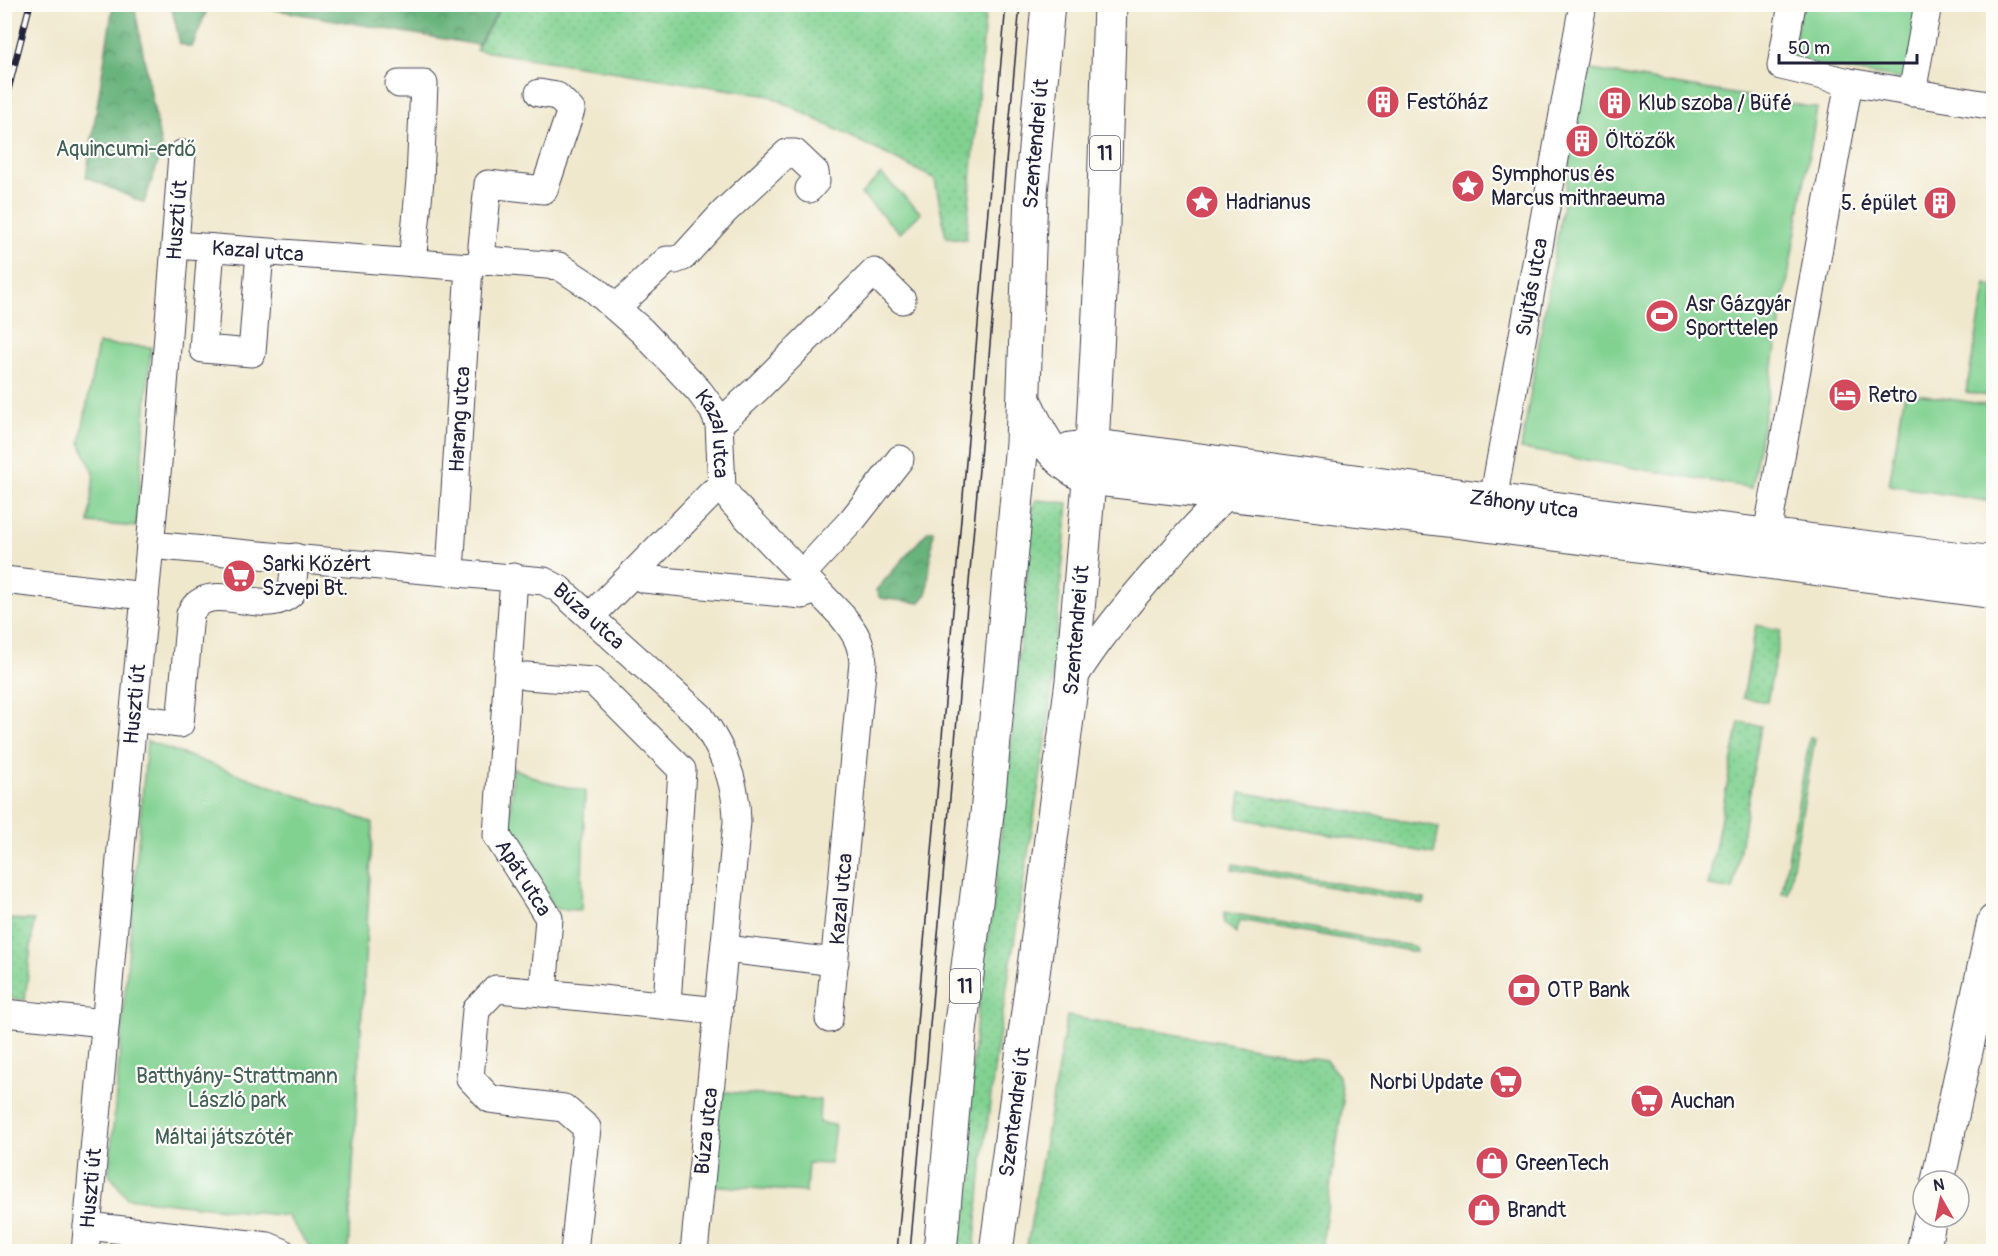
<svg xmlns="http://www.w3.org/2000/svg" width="1998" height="1256" font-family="Pangolin,sans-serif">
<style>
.grass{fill:url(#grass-dots);stroke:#527a66;stroke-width:1.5}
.forest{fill:url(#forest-crowns);stroke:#456a5b;stroke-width:1.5}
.park{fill:#81d191;stroke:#527a66;stroke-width:1.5}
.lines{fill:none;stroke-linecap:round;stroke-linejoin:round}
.minor-casing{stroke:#414051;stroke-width:29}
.major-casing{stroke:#414051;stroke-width:35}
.minor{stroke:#fff;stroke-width:27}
.major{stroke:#fff;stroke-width:33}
.tram{stroke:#22223b;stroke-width:1.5}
.rail-casing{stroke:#22223b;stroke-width:7}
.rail{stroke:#fdfcf7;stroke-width:4.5;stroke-dasharray:14;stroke-linecap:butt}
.labels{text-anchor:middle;stroke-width:4.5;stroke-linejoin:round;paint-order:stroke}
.shield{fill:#fdfcf7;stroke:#646373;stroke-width:1.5}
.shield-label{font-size:20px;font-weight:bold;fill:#22223b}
.poi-label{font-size:21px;fill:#22223b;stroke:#fdfcf7;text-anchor:start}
.street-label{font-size:21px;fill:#22223b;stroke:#fdfcf7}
.park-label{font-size:21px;fill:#435f59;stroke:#fdfcf7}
</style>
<defs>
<pattern id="grass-dots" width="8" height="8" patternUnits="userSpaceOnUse" patternTransform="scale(1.5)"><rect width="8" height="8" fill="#81d191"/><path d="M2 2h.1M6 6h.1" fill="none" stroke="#6fb37e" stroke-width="1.8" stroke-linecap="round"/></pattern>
<pattern id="forest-crowns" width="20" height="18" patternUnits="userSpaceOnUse" patternTransform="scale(1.5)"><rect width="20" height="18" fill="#68b37b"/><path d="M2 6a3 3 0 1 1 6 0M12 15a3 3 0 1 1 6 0" fill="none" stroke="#559166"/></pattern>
</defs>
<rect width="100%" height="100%" fill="#fdfcf7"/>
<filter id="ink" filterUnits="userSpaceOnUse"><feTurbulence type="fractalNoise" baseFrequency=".0167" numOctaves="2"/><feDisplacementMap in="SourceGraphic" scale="12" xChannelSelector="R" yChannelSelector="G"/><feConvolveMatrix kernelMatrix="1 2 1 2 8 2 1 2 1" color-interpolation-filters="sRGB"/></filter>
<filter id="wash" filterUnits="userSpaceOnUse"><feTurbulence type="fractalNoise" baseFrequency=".008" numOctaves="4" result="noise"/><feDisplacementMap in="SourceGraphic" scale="24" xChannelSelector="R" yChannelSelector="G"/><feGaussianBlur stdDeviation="1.35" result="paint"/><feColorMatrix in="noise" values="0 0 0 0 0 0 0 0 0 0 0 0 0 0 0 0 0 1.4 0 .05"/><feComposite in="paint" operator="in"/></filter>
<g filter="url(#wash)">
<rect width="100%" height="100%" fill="#f0e8cd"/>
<g class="grass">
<polygon points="502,5 986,5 966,240 946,237 935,179 770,96 476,50"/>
<polygon points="1036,500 1068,503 1048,728 995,1062 981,1177 974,1251 954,1252 981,977 993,906 1010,752 1033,505"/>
<polygon points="1756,625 1781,630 1767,702 1743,698"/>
<polygon points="1739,722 1761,726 1733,890 1708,886"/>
<polygon points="1810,737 1815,738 1788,894 1782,893"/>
<polygon points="1241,792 1439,827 1434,854 1238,818"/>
<polygon points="1233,864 1425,899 1424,904 1232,869"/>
<polygon points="1224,912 1416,947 1416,952 1240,920 1236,933 1224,923"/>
<polygon points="4,919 34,920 25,1000 5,998"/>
<polygon points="1067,1016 1326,1060 1339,1076 1343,1101 1321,1251 1026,1251"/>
</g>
<g class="forest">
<polygon points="113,5 134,5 162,151 144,203 86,177"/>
<polygon points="171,5 209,5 192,47 180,44"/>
<polygon points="248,5 502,5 478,45"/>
<polygon points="933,530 927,594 919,603 880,598 876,590 928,531"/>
</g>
<g class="park">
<polygon points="1801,5 1920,5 1907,80 1791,61"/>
<polygon points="1586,69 1817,108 1752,488 1521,449"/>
<polygon points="881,174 921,213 900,233 861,194"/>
<polygon points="1986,284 1993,286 1993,397 1966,392"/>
<polygon points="98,344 151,347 136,527 89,523 94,473 80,443"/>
<polygon points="1905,392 1993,406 1993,502 1889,485"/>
<polygon points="147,741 373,823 348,1251 313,1251 287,1216 127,1198 109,1174"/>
<polygon points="513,768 545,782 585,791 581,910 555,909 509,833"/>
<polygon points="715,1091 820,1100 819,1123 835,1125 830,1164 808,1163 806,1192 707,1185"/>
</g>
</g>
<g filter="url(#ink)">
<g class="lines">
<defs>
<g id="minor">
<polyline points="1792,4 1781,66 1849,82 1994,106"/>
<polyline points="399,84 424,84 420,180 412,263"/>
<polyline points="1912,93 1928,4"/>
<path id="s1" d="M176,245L469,267L485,260L559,266L594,289L642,331L699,391L713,410L719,424L722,488L733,503L842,616C855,632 861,642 863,662L829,1019"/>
<polyline points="211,248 203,349 252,353 260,252"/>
<polyline points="485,260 482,246 488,184 544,190 571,110 557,96 539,93"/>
<polyline points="616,308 667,260 675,260 683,257 724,212 787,153 795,153 815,172 816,181 809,189"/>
<polyline points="719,424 758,388 874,272 902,300"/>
<path id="s2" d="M1498,520L1493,500L1583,4"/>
<path id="s3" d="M150,545L544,581L559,589L700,716C722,747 737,784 737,822L694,1252"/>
<polyline points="1763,556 1849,82"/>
<path id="s4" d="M450,571L469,267"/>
<polyline points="632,574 644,579 802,595 816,590"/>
<polyline points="802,574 853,519 900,459"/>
<path id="s5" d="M514,577L497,836L549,918L543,993L496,989L476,1010L470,1078L490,1099L564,1108L587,1128L574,1252"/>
<polyline points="4,580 145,596"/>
<polyline points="590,617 713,492 722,488"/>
<polyline points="526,676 593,681 682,770 667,1004"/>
<path d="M1072,681C1098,639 1130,600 1163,563C1185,538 1205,513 1231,493"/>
<path d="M133,718L180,724L190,614C209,575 266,621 292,592L295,557"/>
<polyline points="726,949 835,962"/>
<polyline points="543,993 719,1011"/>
<polyline points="4,1013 105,1023"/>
<polyline points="87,1226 268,1246 282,1252"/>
<path id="s6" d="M85,1252L126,792L158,463L182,154"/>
</g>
<g id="major">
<path d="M1026,404C1042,438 1053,462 1089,478L1456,521L1994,592"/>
<path id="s7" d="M1070,449L1092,446L1118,449L1634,519L1994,563"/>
<polyline points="1938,1181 1994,921"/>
<path id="s8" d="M940,1252L960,1031L987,814L1022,443L1031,193L1048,4"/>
<path id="s9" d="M996,1252L1072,681L1092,446L1102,255L1110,4"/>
<polyline points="1923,1252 1930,1217"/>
</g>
</defs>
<use href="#minor" class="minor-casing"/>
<use href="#major" class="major-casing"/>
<use href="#minor" class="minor"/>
<use href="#major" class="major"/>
<g class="tram">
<polyline points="897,1252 1006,4"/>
<polyline points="910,1252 1020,4"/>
</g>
<defs>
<polyline id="rail" points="4,106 30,4"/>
</defs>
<use href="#rail" class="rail-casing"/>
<use href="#rail" class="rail"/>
</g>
</g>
<defs>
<symbol id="building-disc" viewBox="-11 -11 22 22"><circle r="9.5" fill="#d1495b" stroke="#fdfcf7"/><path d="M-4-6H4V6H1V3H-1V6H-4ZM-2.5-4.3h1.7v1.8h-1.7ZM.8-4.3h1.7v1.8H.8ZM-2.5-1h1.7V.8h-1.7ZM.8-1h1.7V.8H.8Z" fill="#fff"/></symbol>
<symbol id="sight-disc" viewBox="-11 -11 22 22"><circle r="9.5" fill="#d1495b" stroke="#fdfcf7"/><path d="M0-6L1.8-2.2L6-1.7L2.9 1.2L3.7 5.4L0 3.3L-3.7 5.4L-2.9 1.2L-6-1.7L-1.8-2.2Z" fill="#fff"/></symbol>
<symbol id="stadium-disc" viewBox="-11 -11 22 22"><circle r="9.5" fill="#d1495b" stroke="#fdfcf7"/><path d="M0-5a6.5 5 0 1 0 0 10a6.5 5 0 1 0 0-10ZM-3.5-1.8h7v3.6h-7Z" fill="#fff"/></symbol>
<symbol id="hotel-disc" viewBox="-11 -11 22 22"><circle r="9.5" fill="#d1495b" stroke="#fdfcf7"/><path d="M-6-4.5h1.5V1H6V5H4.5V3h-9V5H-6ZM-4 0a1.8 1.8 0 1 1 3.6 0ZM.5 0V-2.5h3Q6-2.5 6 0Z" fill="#fff"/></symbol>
<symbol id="supermarket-disc" viewBox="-11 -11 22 22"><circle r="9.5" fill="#d1495b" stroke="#fdfcf7"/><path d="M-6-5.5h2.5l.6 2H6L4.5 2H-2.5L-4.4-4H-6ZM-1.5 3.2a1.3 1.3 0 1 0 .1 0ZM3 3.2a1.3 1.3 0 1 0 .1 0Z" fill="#fff"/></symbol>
<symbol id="bank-disc" viewBox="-11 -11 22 22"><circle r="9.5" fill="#d1495b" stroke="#fdfcf7"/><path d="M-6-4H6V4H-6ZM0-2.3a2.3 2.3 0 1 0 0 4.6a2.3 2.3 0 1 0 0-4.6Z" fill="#fff"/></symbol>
<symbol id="shop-disc" viewBox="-11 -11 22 22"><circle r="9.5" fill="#d1495b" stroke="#fdfcf7"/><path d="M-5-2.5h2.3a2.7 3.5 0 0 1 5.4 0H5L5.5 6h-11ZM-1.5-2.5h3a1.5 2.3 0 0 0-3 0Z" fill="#fff"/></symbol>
</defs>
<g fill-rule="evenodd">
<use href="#building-disc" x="1364" y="83" width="38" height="38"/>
<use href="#building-disc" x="1596" y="84" width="38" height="38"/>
<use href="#building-disc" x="1563" y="122" width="38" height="38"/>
<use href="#sight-disc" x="1449" y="167" width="38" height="38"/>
<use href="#sight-disc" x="1183" y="183" width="38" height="38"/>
<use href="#building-disc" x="1921" y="184" width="38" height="38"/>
<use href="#stadium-disc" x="1643" y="297" width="38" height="38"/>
<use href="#hotel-disc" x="1826" y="376" width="38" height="38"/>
<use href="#supermarket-disc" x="220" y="557" width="38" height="38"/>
<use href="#bank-disc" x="1505" y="971" width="38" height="38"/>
<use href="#supermarket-disc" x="1487" y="1063" width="38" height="38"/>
<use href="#supermarket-disc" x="1628" y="1082" width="38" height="38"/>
<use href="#shop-disc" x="1473" y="1144" width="38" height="38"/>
<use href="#shop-disc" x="1465" y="1191" width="38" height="38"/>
</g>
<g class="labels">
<g class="shield">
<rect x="1090" y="136" width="30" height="34" rx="4.5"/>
<rect x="950" y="969" width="30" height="34" rx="4.5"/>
</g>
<g class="shield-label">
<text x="1105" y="160">11</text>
<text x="965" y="993">11</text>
</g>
<g class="poi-label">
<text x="1406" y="109">Festőház</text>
<text x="1638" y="110">Klub szoba / Büfé</text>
<text x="1605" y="148">Öltözők</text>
<text x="1491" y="181">Symphorus és<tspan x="1491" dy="24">Marcus mithraeuma</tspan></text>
<text x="1225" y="209">Hadrianus</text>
<text x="1917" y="210" text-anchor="end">5. épület</text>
<text x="1685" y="311">Asr Gázgyár<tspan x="1685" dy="24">Sporttelep</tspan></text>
<text x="1868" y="402">Retro</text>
<text x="262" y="571">Sarki Közért<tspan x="262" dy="24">Szvepi Bt.</tspan></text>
<text x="1547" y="997">OTP Bank</text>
<text x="1483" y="1089" text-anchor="end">Norbi Update</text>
<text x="1670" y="1108">Auchan</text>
<text x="1515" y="1170">GreenTech</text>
<text x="1507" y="1217">Brandt</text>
</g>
<g class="street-label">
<text dy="7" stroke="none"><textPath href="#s8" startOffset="1113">Szentendrei út</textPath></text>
<text dy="7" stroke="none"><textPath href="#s6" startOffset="1036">Huszti út</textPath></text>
<text dy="7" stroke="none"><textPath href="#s1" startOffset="82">Kazal utca</textPath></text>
<text dy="7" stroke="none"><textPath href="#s2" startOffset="237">Sujtás utca</textPath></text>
<text dy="7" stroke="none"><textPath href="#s4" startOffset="152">Harang utca</textPath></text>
<text dy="7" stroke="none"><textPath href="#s1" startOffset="621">Kazal utca</textPath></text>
<text dy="7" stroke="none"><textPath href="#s7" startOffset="458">Záhony utca</textPath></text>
<text dy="7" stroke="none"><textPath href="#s3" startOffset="453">Búza utca</textPath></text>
<text dy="7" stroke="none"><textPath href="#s9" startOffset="627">Szentendrei út</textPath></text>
<text dy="7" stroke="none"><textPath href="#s6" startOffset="550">Huszti út</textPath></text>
<text dy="7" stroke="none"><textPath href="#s5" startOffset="309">Apát utca</textPath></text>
<text transform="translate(841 899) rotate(-85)" y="7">Kazal utca</text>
<text dy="7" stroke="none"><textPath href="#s9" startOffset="141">Szentendrei út</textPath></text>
<text transform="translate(706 1131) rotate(-84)" y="7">Búza utca</text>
<text dy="7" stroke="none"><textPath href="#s6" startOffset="64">Huszti út</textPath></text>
</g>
<g class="park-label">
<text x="126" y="156">Aquincumi-erdő</text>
<text x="237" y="1083">Batthyány-Strattmann<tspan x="237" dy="24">László park</tspan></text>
<text x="224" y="1144">Máltai játszótér</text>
</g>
</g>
<rect width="1998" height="1256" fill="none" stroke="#fdfcf7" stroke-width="24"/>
<g transform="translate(1941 1199) rotate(351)"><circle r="28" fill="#fdfcf7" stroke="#a5a5ac" stroke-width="1.5"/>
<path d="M0-4.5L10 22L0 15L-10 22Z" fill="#d1495b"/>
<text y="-9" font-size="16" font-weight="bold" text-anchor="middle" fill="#22223b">N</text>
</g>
<path d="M1779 54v9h138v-9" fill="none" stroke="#22223b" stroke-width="3"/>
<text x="1788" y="54" font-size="18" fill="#22223b" stroke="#fdfcf7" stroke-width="4.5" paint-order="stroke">50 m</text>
</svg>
